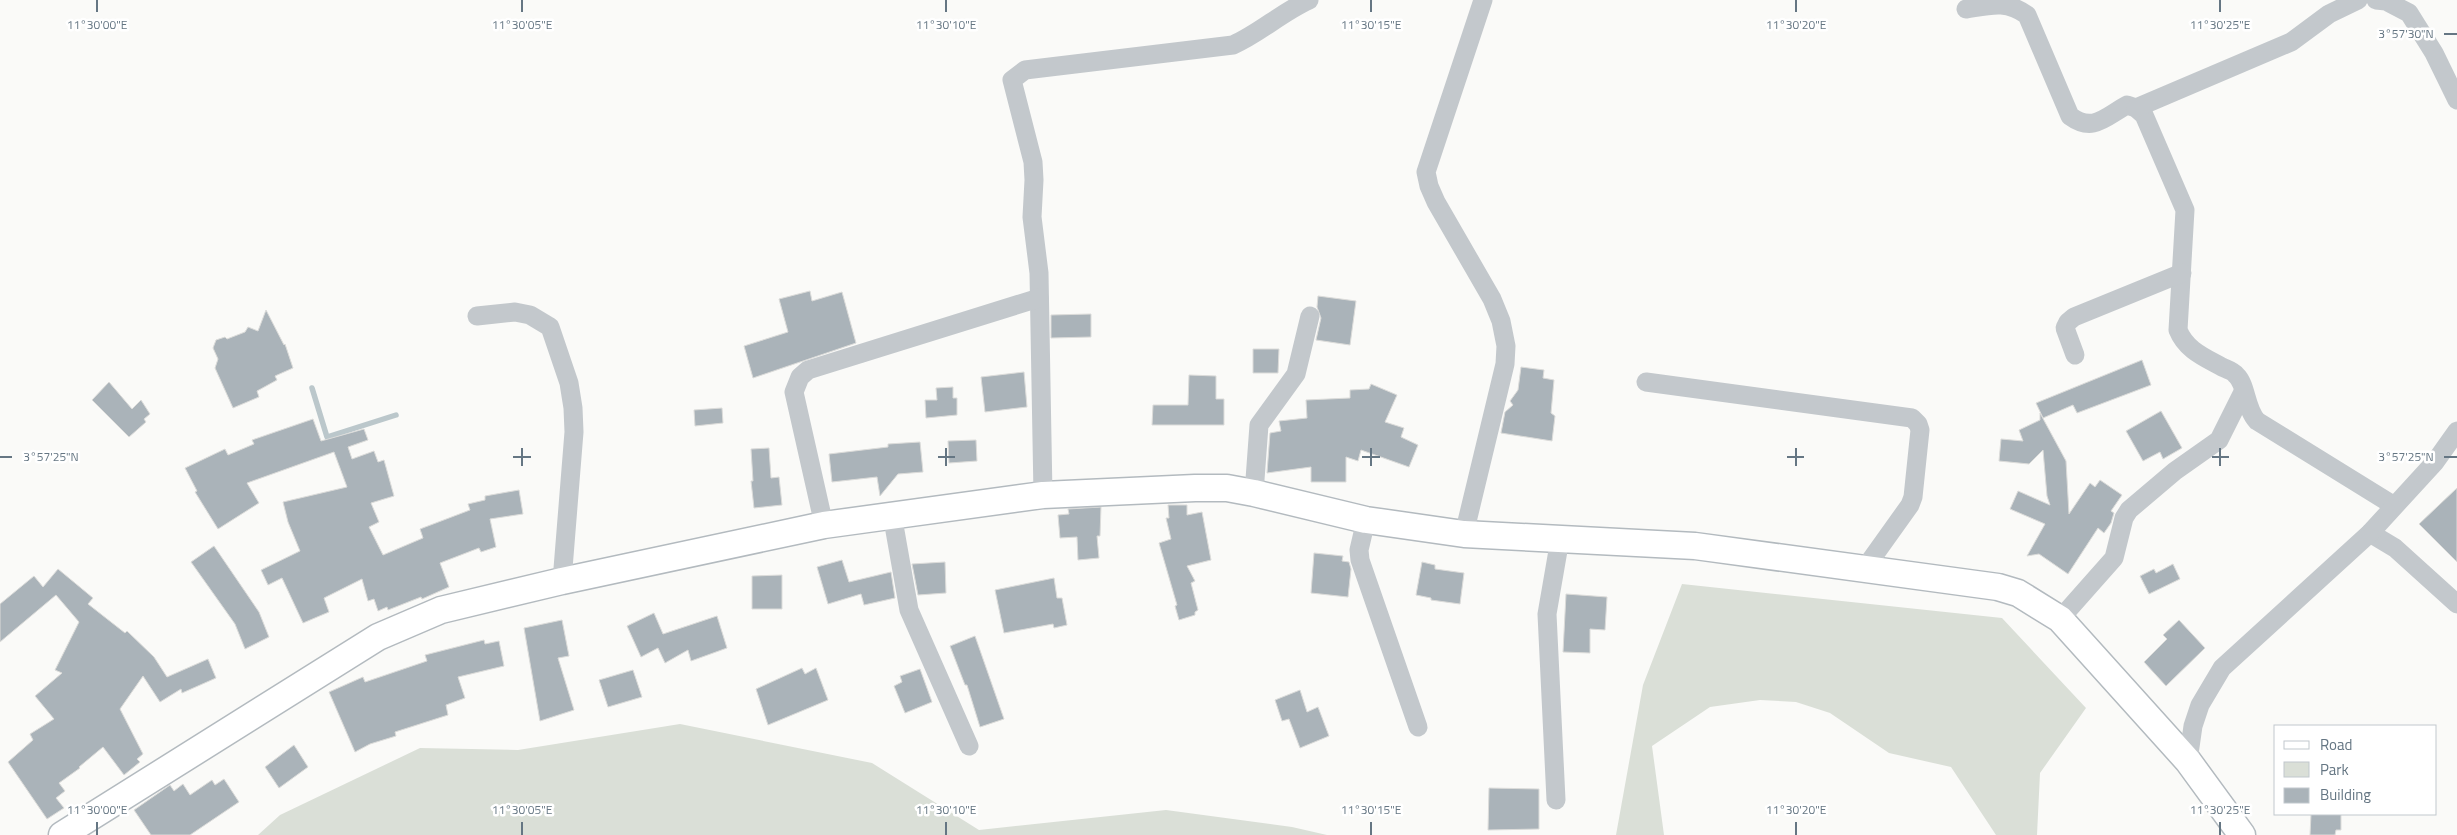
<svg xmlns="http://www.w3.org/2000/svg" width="2457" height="835" font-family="'Titillium Web',sans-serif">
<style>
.green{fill:#dadfd7}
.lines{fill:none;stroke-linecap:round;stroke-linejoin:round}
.stream{stroke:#bbc7cb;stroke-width:5.5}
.building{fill:#aab3b9;stroke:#dcdcda}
.secondary-casing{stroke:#b3babf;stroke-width:29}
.minor{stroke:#c3c8cc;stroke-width:19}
.secondary{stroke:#fff;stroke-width:26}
.ticks{fill:none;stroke:#657683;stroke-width:2}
.ticks-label{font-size:12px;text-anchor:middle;fill:#657683;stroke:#fff;stroke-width:5;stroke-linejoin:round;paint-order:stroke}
</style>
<rect width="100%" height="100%" fill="#fafaf8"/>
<g class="green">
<polygon points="1682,584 2002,618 2086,708 2040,773 2037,835 1996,835 1951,767 1889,753 1830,713 1796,702 1760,700 1710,707 1652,746 1664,835 1616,835 1643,685"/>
<polygon points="680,724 872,763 979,830 1166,810 1292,827 1327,835 258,835 280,815 420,748 518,750"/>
</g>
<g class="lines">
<polyline class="stream" points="312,388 327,437 396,415"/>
</g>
<g class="building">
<polygon points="810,291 812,301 842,292 856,343 753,378 744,346 788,332 779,299"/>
<polygon points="1318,296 1356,301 1350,345 1316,340 1321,318 1317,307"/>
<polygon points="266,310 284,345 285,344 293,368 275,376 277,380 257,391 259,397 233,408 215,368 218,359 213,348 216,340 225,337 227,339 245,332 248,327 258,331"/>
<polygon points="1091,314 1091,337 1051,338 1051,315"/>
<polygon points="1253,349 1279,349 1278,373 1253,373"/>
<polygon points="2142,360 2151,385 2077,413 2073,405 2043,418 2036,403"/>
<polygon points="1521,367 1544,370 1543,378 1554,380 1551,413 1555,416 1552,441 1501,433 1505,412 1513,405 1510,401 1518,390"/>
<polygon points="1024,372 1027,407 985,412 981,377"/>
<polygon points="1189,375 1216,376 1216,399 1224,399 1224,425 1152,425 1153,405 1188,405"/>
<polygon points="109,382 132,409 141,400 150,414 144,419 146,422 129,437 92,400"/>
<polygon points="1371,384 1397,395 1385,422 1404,428 1401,437 1418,445 1409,467 1361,450 1358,461 1346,457 1346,482 1311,482 1311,467 1267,473 1270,433 1281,431 1279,421 1307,418 1306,400 1350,398 1350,390 1369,389"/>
<polygon points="953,387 953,398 957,398 957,415 926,418 925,400 937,400 936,388"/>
<polygon points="722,408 723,423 695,426 694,410"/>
<polygon points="2161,411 2182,448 2163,459 2160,452 2143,461 2126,431"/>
<polygon points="2040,413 2066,461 2069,514 2090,483 2095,487 2100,480 2122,495 2111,511 2114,513 2111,523 2104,533 2098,528 2068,574 2039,554 2027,556 2045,524 2010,509 2018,491 2050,505 2047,496 2043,450 2029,464 1999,461 2001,439 2023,441 2019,430 2040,420"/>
<polygon points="313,419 321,441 364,429 368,440 348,447 352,459 374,451 378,462 384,460 394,496 371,503 379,522 369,527 383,555 423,538 420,529 470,510 468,504 485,500 485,496 519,490 523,514 490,519 496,547 481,552 479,548 440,563 449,587 422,599 421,597 388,610 387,607 378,611 374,599 368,601 362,579 324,598 329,612 303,623 282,578 268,585 261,570 300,551 288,522 283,502 347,487 334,452 247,483 259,503 218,529 195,492 197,491 185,468 225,449 228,455 254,444 252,440"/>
<polygon points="976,440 977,461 949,463 948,441"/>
<polygon points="920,442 923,472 898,474 880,496 877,477 832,482 829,454 888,447 888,444"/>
<polygon points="769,448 771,478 779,477 782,505 754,508 751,481 753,481 751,449"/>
<polygon points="2457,488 2457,562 2419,524"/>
<polygon points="1168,505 1187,505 1187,515 1202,512 1211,560 1187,566 1195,581 1191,583 1198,610 1195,612 1195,615 1179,620 1175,606 1177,605 1159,543 1171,539 1166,518 1169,518"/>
<polygon points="1101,507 1100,536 1097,536 1099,558 1078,560 1077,537 1060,538 1058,515 1069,514 1068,509"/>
<polygon points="214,546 259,612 269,637 245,649 235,624 191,562"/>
<polygon points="1314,553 1343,556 1342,561 1349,562 1351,569 1348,597 1311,593"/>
<polygon points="842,560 849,582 891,572 895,598 864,605 861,594 828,604 817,567"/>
<polygon points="945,562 946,593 918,595 912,564"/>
<polygon points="1422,562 1435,565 1435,569 1464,573 1460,604 1431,600 1431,598 1416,595"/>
<polygon points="2173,564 2180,579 2149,594 2140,576 2154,569 2156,573"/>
<polygon points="58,569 93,598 88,604 125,633 127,631 154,657 167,677 208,659 216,678 182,693 181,689 160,702 143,676 120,709 143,754 137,759 140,762 124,775 103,747 79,767 80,768 59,783 65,791 56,798 64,808 47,819 8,762 33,740 30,734 54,719 35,696 62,673 55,670 79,622 56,595 0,642 0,604 34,576 43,587"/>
<polygon points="782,575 782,609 752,609 752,576"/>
<polygon points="1054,578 1057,598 1062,598 1067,625 1054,628 1053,624 1004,633 995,590"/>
<polygon points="1566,594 1607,597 1605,630 1590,629 1590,653 1563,652"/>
<polygon points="654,613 663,634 717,616 727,648 691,661 688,650 665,663 658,648 641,657 627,626"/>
<polygon points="562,620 569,656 558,658 574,710 540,721 524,628"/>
<polygon points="2179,620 2205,648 2166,686 2144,662 2167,639 2163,635"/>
<polygon points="975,636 1004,719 980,727 967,685 965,685 950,646"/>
<polygon points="484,640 485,644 499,641 504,666 458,677 465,698 446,705 448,715 395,732 396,736 370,744 355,752 329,692 363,677 365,682 427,661 425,655"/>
<polygon points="802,668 805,674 816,668 828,700 768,725 756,689"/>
<polygon points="920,669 932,702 905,713 894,686 902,682 900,676"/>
<polygon points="633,670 642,697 608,707 599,680"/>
<polygon points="1300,690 1307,712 1318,707 1329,736 1300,748 1289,719 1282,721 1275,700"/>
<polygon points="294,745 308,767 279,788 265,767"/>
<polygon points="224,779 239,802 190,835 151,835 134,810 170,785 174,791 183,784 190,795 212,780 215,785"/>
<polygon points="1489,788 1539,789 1539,829 1488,830"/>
<polygon points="2311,814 2341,814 2341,830 2336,830 2335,835 2310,835"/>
</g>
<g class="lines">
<defs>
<polyline id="secondary" points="62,835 378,637 441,610 562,581 824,525 1043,495 1195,488 1227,488 1254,493 1366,520 1464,534 1695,546 1998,587 2018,593 2060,619 2188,761 2242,835"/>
</defs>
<use href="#secondary" class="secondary-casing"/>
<g class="minor">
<polyline points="2376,0 2386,1 2409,13 2434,53 2457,100"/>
<path d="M1966,9C1991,5 2006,0 2027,15L2070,116C2093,133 2105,117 2127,105L2136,108L2144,115L2185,210L2178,330C2186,350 2204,357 2222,367C2226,369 2233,371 2236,375C2247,385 2245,408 2257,421L2393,505"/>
<polyline points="2136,108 2291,42 2329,14 2358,0"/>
<polyline points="477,316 515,312 530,315 550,327 569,383 573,408 574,432 562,581"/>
<polyline points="2075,355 2065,328 2068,322 2074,317 2182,273"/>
<polyline points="1646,382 1912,418 1918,424 1920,430 1913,497 1910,505 1865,568"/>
<polyline points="1254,493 1259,425 1296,374 1310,316"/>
<path d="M1043,495L1039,273L1032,217L1034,180L1033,162L1012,80L1025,70L1233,45C1260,33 1282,12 1309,0"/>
<polyline points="892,514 909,610 969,746"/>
<polyline points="1366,520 1359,550 1360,560 1418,727"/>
<polyline points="824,525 794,392 800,377 808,370 1039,298"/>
<polyline points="2370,533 2395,548 2457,604"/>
<polyline points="1464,534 1505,364 1506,346 1501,321 1492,299 1436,202 1429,186 1426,172 1483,0"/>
<polyline points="2060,619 2114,558 2124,518 2129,510 2175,471 2219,440 2243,392"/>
<polyline points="2188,761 2193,726 2200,705 2222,668 2370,533 2435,462 2457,431"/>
<polyline points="1556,800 1547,614 1560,539"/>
</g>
<use href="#secondary" class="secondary"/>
</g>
<path class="ticks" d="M97,0V12M522,0V12M946,0V12M1371,0V12M1796,0V12M2220,0V12M2444,34H2457M522,448V466M946,448V466M1371,448V466M1796,448V466M2220,448V466M0,457H12M513,457H531M938,457H955M1362,457H1380M1787,457H1804M2212,457H2229M2444,457H2457M97,822V835M522,822V835M946,822V835M1371,822V835M1796,822V835M2220,822V835"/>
<g class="ticks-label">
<text x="97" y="29">11°30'00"E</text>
<text x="522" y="29">11°30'05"E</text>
<text x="946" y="29">11°30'10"E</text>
<text x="1371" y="29">11°30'15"E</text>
<text x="1796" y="29">11°30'20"E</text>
<text x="2220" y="29">11°30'25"E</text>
<text x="2406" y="38">3°57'30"N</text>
<text x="51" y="461">3°57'25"N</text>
<text x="2406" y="461">3°57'25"N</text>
<text x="97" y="814">11°30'00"E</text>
<text x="522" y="814">11°30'05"E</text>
<text x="946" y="814">11°30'10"E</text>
<text x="1371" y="814">11°30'15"E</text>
<text x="1796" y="814">11°30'20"E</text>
<text x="2220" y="814">11°30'25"E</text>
</g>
<rect x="2274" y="725" width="162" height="90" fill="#ffffff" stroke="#c1c8cd"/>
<rect x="2284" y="741" width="25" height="8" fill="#ffffff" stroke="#c1c8cd"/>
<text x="2320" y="750" font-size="15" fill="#657683">Road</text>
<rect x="2284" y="762" width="25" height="15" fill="#dadfd7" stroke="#c1c8cd"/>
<text x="2320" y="775" font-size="15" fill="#657683">Park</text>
<rect x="2284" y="788" width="25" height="15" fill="#aab3b9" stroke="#c1c8cd"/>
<text x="2320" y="800" font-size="15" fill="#657683">Building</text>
</svg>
